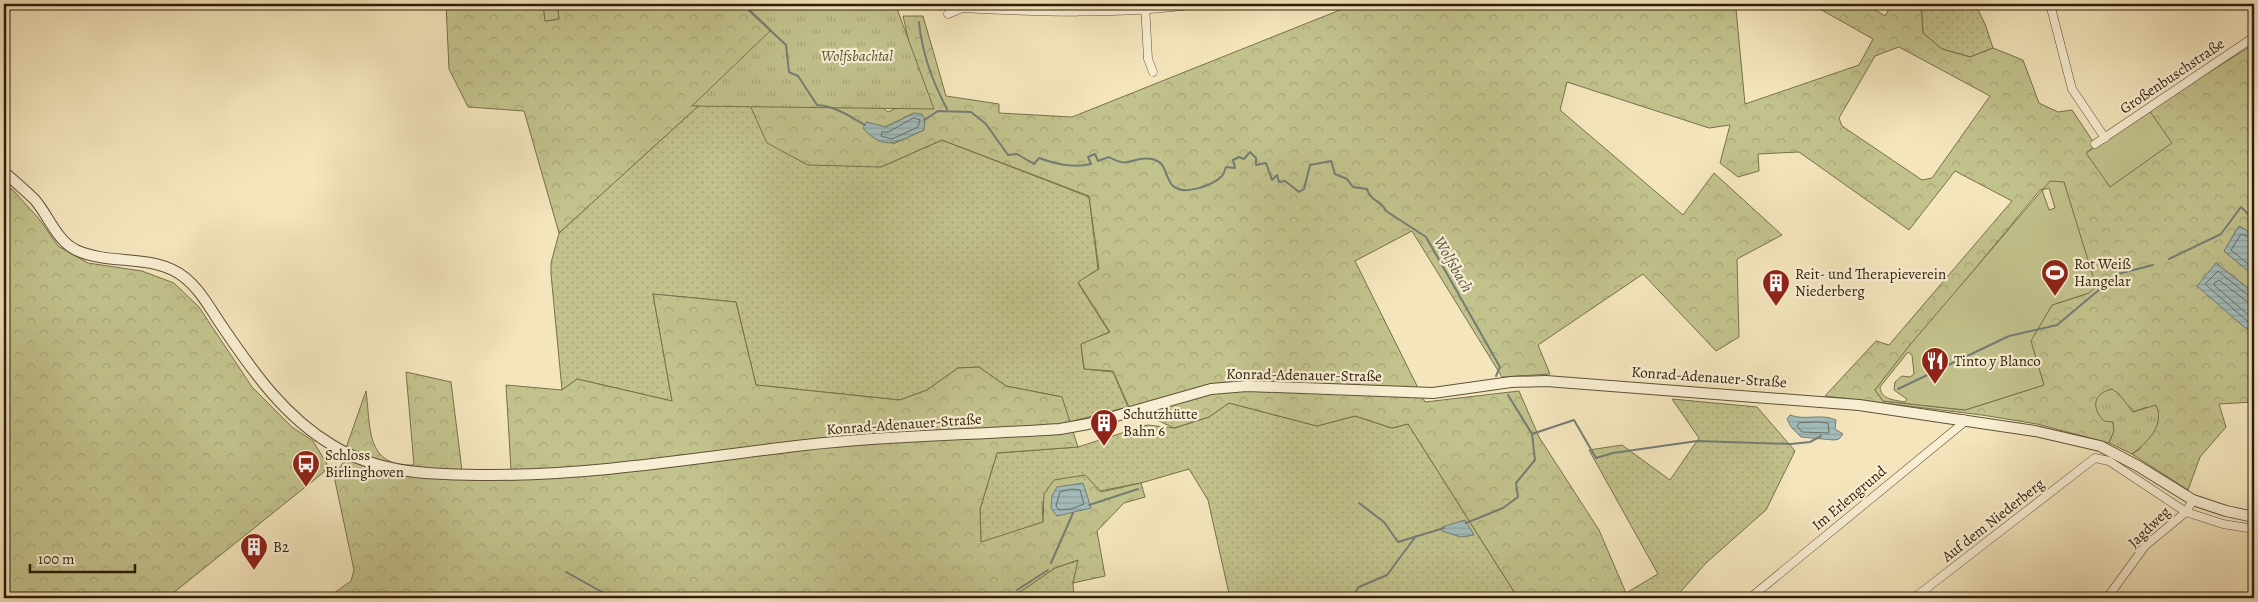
<svg xmlns="http://www.w3.org/2000/svg" width="2258" height="602" font-family="Alegreya,serif">
<style>
.grass{fill:url(#grass-dots);stroke:#78704b}
.forest{fill:url(#forest-crowns);stroke:#78704b;fill-rule:evenodd}
.park{fill:url(#park-tufts);stroke:#78704b}
.pitch{fill:#c2c28c;stroke:#78704b;fill-rule:evenodd}
.water{fill:url(#water-rules);stroke:#737d75}
.lines{fill:none;stroke-linecap:round;stroke-linejoin:round}
.shore{stroke:#686d63;stroke-width:1}
.stream{stroke:#737d75;stroke-width:2}
.minor-casing{stroke:#5f5036;stroke-width:9}
.tertiary-casing{stroke:#5f5036;stroke-width:12}
.minor{stroke:#f8eed3;stroke-width:8}
.tertiary{stroke:#f8eed3;stroke-width:10}
.labels{text-anchor:middle;stroke-width:4.5;stroke-linejoin:round;paint-order:stroke}
.park-label{font-size:15px;font-style:italic;fill:#5a4f31;stroke:#f8eed3}
.street-label{font-size:15px;fill:#2d1e0a;stroke:#f8eed3}
.poi-label{font-size:15px;fill:#2d1e0a;stroke:#f8eed3;text-anchor:start}
.water-label{font-size:16px;font-style:italic;fill:#565548;stroke:#f8eed3}
</style>
<defs>
<pattern id="grass-dots" width="8" height="8" patternUnits="userSpaceOnUse" patternTransform="scale(1.25)"><rect width="8" height="8" fill="#c2c28c"/><path d="M2 2h.1M6 6h.1" fill="none" stroke="#a7a677" stroke-width="1.8" stroke-linecap="round"/></pattern>
<pattern id="forest-crowns" width="20" height="18" patternUnits="userSpaceOnUse" patternTransform="scale(1.25)"><rect width="20" height="18" fill="#c2c28c"/><path d="M2 6a3 3 0 1 1 6 0M12 15a3 3 0 1 1 6 0" fill="none" stroke="#a7a677"/></pattern>
<pattern id="park-tufts" width="24" height="20" patternUnits="userSpaceOnUse" patternTransform="scale(1.25)"><rect width="24" height="20" fill="#c2c28c"/><path d="M3 7l-1-3M5 7V3M7 7l1-3M15 17l-1-3M17 17v-4M19 17l1-3" fill="none" stroke="#a7a677"/></pattern>
<pattern id="water-rules" width="6" height="5" patternUnits="userSpaceOnUse" patternTransform="scale(1.25)"><rect width="6" height="5" fill="#a2bcbc"/><path d="M0 2.5h6" fill="none" stroke="#8ca1a0"/></pattern>
</defs>
<rect width="100%" height="100%" fill="#f4e5bc"/>
<filter id="stains"><feTurbulence type="fractalNoise" baseFrequency=".004" numOctaves="4"/><feColorMatrix values="0 0 0 0 .2 0 0 0 0 .09 0 0 0 0 .02 0 0 0 .5 -.17"/></filter>
<radialGradient id="worn" r=".72"><stop offset=".6" stop-color="#630" stop-opacity="0"/><stop offset="1" stop-color="#630" stop-opacity=".3"/></radialGradient>
<g class="grass">
<polygon points="1921,4 1975,4 1985,24 1993,48 1970,57 1942,49 1923,33"/>
<polygon points="706,99 749,103 881,167 942,140 1089,197 1098,269 1078,283 1109,332 1081,345 1084,369 1113,372 1128,407 1069,422 1062,397 1006,386 979,367 958,368 927,390 900,400 756,385 736,302 653,294 672,401 577,379 562,390 551,274 551,263 559,233"/>
<polygon points="1672,399 1757,407 1795,451 1766,510 1706,563 1675,598 1621,598 1626,593 1658,574 1589,450 1622,445 1670,480 1699,438"/>
<polygon points="1229,403 1317,426 1355,416 1392,428 1408,424 1518,598 1230,598 1208,500 1189,469 1141,483 1042,502 1043,522 981,543 980,509 997,453 1078,447 1147,425 1175,428 1209,417"/>
<polygon points="1079,560 1073,583 1074,598 1011,598 1055,568"/>
</g>
<g class="forest">
<path d="M446,4H543L546,21L559,19L557,4H820L829,66L888,112L921,96L903,16H923L946,96L999,104V113L1072,117L1355,4H1717L1736,9L1745,104L1859,65L1873,39L1811,4H1865L1885,16L1892,4H1921L1923,33L1942,49L1970,57L1993,48L2023,60L2039,103L2058,112L2072,110L2096,146L2086,153L2149,110L2254,44V235L2239,226L2224,251L2254,276V293L2216,263L2198,286L2243,326L2254,333V402L2219,404L2226,427L2200,457L2188,490L2132,454L2140,449L2147,407L2133,412L2129,406L2113,422L2114,431L2109,443L2037,424L1982,415L1825,396L1876,341L1889,345L2012,201L1955,171L1909,230L1799,152L1758,154L1759,171L1738,177L1720,163L1730,125L1709,128L1567,82L1560,110L1683,215L1714,173L1782,235L1737,259L1739,337L1716,351L1643,274L1538,345L1550,374L1502,377L1412,231L1355,261L1425,402L1519,391L1539,437L1599,530L1626,593L1621,598H1518L1408,424L1392,428L1355,416L1317,426L1229,403L1209,417L1174,428L1129,407L1113,371L1084,369L1081,344L1110,332L1078,282L1099,269L1089,196L942,140L881,167L808,165L767,143L749,103L706,99L559,233L524,111L468,107L449,69ZM1899,47L1990,96L1932,178L1922,180L1842,126L1839,118L1875,56ZM914,113L924,130L893,144L866,122L885,127ZM2064,182L2089,293L2052,305L2030,341L2044,385L1965,410L1883,401L1875,390L2040,190Z"/>
<polygon points="12,189 40,220 58,246 88,263 142,271 174,283 199,307 252,387 292,427 313,441 327,464 324,472 167,598 4,598 4,190"/>
<path d="M653,294L736,302L756,385L900,400L927,390L958,368L979,367L1006,386L1062,397L1078,447L997,453L980,509L981,542L1043,522L1044,494L1054,480L1085,475L1101,492L1141,483L1145,497L1124,503L1097,531L1105,576L1073,583L1078,560L1055,568L1011,598H327L351,581L354,570L334,476L351,451L346,448L366,391C371,428 365,467 414,465L406,372L451,382L462,471L511,470L506,385L562,390L577,379L672,401Z"/>
</g>
<g class="park">
<polygon points="744,4 898,4 896,6 934,109 692,106 771,30"/>
<path d="M2112,389L2119,394L2133,412L2156,405C2165,425 2148,442 2132,454L2109,443L2114,431L2113,422L2104,421C2091,408 2093,393 2112,389Z"/>
</g>
<g class="pitch">
<polygon points="543,4 557,4 559,19 545,21"/>
<polygon points="2149,110 2172,143 2110,187 2086,153"/>
<path d="M2050,181L2064,182L2096,286L2089,293L2052,305L2031,341L2044,385L1965,410L1883,401L1875,390L1909,346ZM2049,188L2055,208L2049,210L2042,190ZM1908,352L1912,355L1914,374L1910,377L1902,376L1895,382L1894,390L1907,399L1905,402C1895,400 1881,400 1880,387Z"/>
</g>
<g class="water">
<path d="M914,113L922,114L925,119L924,130C898,141 885,153 863,128L866,122L886,127Z"/>
<polygon points="2239,226 2254,235 2254,276 2224,251"/>
<polygon points="2216,263 2254,293 2254,333 2243,326 2197,286"/>
<path d="M1790,415C1805,421 1821,413 1836,420L1835,429L1843,434L1839,439L1834,440L1801,437L1791,427L1787,419Z"/>
<polygon points="1083,483 1091,508 1057,516 1051,508 1052,496 1057,487"/>
<polygon points="1465,520 1474,535 1461,537 1442,531 1442,527"/>
</g>
<g class="lines">
<g class="shore">
<polygon points="914,118 920,120 918,127 892,139 881,136 882,132 888,132"/>
<polyline points="2254,239 2241,234 2231,250 2254,269"/>
<polyline points="2254,297 2249,296 2218,271 2205,284 2254,327"/>
<polyline points="2254,303 2246,301 2219,280 2214,283 2215,286 2254,320"/>
<polygon points="1817,422 1828,423 1829,433 1802,432 1797,426 1799,423"/>
<polygon points="1072,489 1080,490 1084,504 1071,509 1059,510 1056,506 1060,492"/>
</g>
<g class="stream">
<path d="M742,4L786,45L789,72L798,76L817,105C835,106 849,116 865,125"/>
<path d="M919,22C922,53 932,81 947,109"/>
<path d="M924,120L938,111L971,112L986,124L1008,155L1017,154L1034,164L1039,158C1055,164 1075,168 1091,164L1088,157L1095,154L1098,161L1109,157C1131,170 1132,155 1152,159C1167,162 1164,175 1172,185C1183,197 1213,185 1222,176C1225,173 1224,170 1226,167L1235,168L1233,160L1239,157L1244,159L1250,152L1256,158V165L1266,163L1272,180L1277,175L1279,182L1285,181L1299,192L1304,189L1310,165L1331,161L1335,174L1347,179L1353,187L1367,189C1370,201 1381,200 1386,211L1426,237L1500,367L1496,376"/>
<polyline points="2169,259 2221,234 2241,207 2254,220"/>
<polyline points="1898,389 2009,336 2057,325 2118,274 2153,265"/>
<polyline points="1508,395 1532,434 1574,420 1596,458 1613,453 1697,441 1791,444 1810,442 1821,436"/>
<polyline points="1359,503 1384,522 1398,542 1444,528"/>
<polyline points="1089,505 1138,489"/>
<polyline points="1466,523 1503,508 1518,497 1516,483 1535,460 1532,434"/>
<polyline points="1051,563 1073,513"/>
<polyline points="566,572 602,592 609,598"/>
<polyline points="1017,590 1048,570"/>
<polyline points="1003,598 1011,593"/>
<polyline points="1351,598 1359,587 1387,575 1416,536"/>
</g>
<defs>
<g id="minor">
<polyline points="1145,4 1148,59 1153,72"/>
<polyline points="2050,4 2072,89 2105,138"/>
<path d="M948,14L962,8C1040,12 1119,15 1197,4"/>
<polyline points="2095,144 2254,37"/>
<polyline points="1750,598 1962,424 1963,419"/>
<polyline points="1914,598 2095,458 2109,461 2186,512 2223,524 2254,529"/>
<polyline points="2107,598 2145,546 2186,512 2193,500"/>
</g>
<path id="tertiary" d="M4,172C14,181 25,190 35,200C48,215 57,241 76,250C110,266 154,253 184,277C201,290 212,312 224,329C254,373 285,417 332,445C380,475 438,475 493,475C598,475 701,457 805,445C890,435 975,435 1060,429L1088,424L1211,389L1247,386L1433,393L1511,382L1546,381L1859,405L2035,431L2100,446L2138,466L2193,500L2226,511L2254,517"/>
</defs>
<use href="#minor" class="minor-casing"/>
<use href="#tertiary" class="tertiary-casing"/>
<use href="#minor" class="minor"/>
<use href="#tertiary" class="tertiary"/>
</g>
<defs>
<symbol id="stadium-pin" viewBox="-11 -11 22 30"><path d="M0 17L-7.5 6A9.5 9.5 0 1 1 7.5 6Z" fill="#8f2418" stroke="#f8eed3"/><path d="M0-5a6.5 5 0 1 0 0 10a6.5 5 0 1 0 0-10ZM-3.5-1.8h7v3.6h-7Z" fill="#fff"/></symbol>
<symbol id="building-pin" viewBox="-11 -11 22 30"><path d="M0 17L-7.5 6A9.5 9.5 0 1 1 7.5 6Z" fill="#8f2418" stroke="#f8eed3"/><path d="M-4-6H4V6H1V3H-1V6H-4ZM-2.5-4.3h1.7v1.8h-1.7ZM.8-4.3h1.7v1.8H.8ZM-2.5-1h1.7V.8h-1.7ZM.8-1h1.7V.8H.8Z" fill="#fff"/></symbol>
<symbol id="restaurant-pin" viewBox="-11 -11 22 30"><path d="M0 17L-7.5 6A9.5 9.5 0 1 1 7.5 6Z" fill="#8f2418" stroke="#f8eed3"/><path d="M-5-6h1v4h1v-4h1v4h1v-4h1v5L-1.5 .5V6h-2V.5L-5-1ZM5-6V6H3V1.5H1.5Q1.5-4 5-6Z" fill="#fff"/></symbol>
<symbol id="bus-pin" viewBox="-11 -11 22 30"><path d="M0 17L-7.5 6A9.5 9.5 0 1 1 7.5 6Z" fill="#8f2418" stroke="#f8eed3"/><path d="M-5-6H5V4H4V6H2V4H-2V6H-4V4H-5ZM-3.5-4V0h7V-4ZM-3.5 1.2v1.5H-2V1.2ZM2 1.2v1.5H3.5V1.2Z" fill="#fff"/></symbol>
</defs>
<g fill-rule="evenodd">
<use href="#stadium-pin" x="2039" y="257" width="32" height="43"/>
<use href="#building-pin" x="1760" y="267" width="32" height="43"/>
<use href="#restaurant-pin" x="1919" y="345" width="32" height="43"/>
<use href="#building-pin" x="1088" y="407" width="32" height="43"/>
<use href="#bus-pin" x="290" y="448" width="32" height="43"/>
<use href="#building-pin" x="238" y="531" width="32" height="43"/>
</g>
<g class="labels">
<g class="park-label">
<text x="857" y="61">Wolfsbachtal</text>
</g>
<g class="street-label">
<text transform="translate(2172 76) rotate(-34)" y="5">Großenbuschstraße</text>
<text transform="translate(1304 375) rotate(1)" y="5">Konrad-Adenauer-Straße</text>
<text transform="translate(1709 377) rotate(4)" y="5">Konrad-Adenauer-Straße</text>
<text transform="translate(904 424) rotate(-4)" y="5">Konrad-Adenauer-Straße</text>
<text transform="translate(1849 498) rotate(-40)" y="5">Im Erlengrund</text>
<text transform="translate(1993 520) rotate(-38)" y="5">Auf dem Niederberg</text>
<text transform="translate(2149 527) rotate(-44)" y="5">Jagdweg</text>
</g>
<g class="poi-label">
<text x="2074" y="269">Rot Weiß<tspan x="2074" dy="17">Hangelar</tspan></text>
<text x="1795" y="279">Reit- und Therapieverein<tspan x="1795" dy="17">Niederberg</tspan></text>
<text x="1954" y="366">Tinto y Blanco</text>
<text x="1123" y="419">Schutzhütte<tspan x="1123" dy="17">Bahn 6</tspan></text>
<text x="325" y="460">Schloss<tspan x="325" dy="17">Birlinghoven</tspan></text>
<text x="273" y="552">B2</text>
</g>
<g class="water-label">
<text transform="translate(1454 264) rotate(60)" y="6">Wolfsbach</text>
</g>
</g>
<rect width="2258" height="602" fill="none" stroke="#f4e5bc" stroke-width="20"/>
<rect x="5" y="5" width="2248" height="592" fill="none" stroke="#2d1e0a" stroke-width="2.5"/>
<rect x="10" y="10" width="2238" height="582" fill="none" stroke="#2d1e0a"/>
<path d="M30 564v8h105v-8" fill="none" stroke="#2d1e0a" stroke-width="2.5"/>
<text x="38" y="564" font-size="15" fill="#2d1e0a" stroke="#f8eed3" stroke-width="4" paint-order="stroke">100 m</text>
<rect width="100%" height="100%" filter="url(#stains)"/>
<rect width="100%" height="100%" fill="url(#worn)"/>
</svg>
